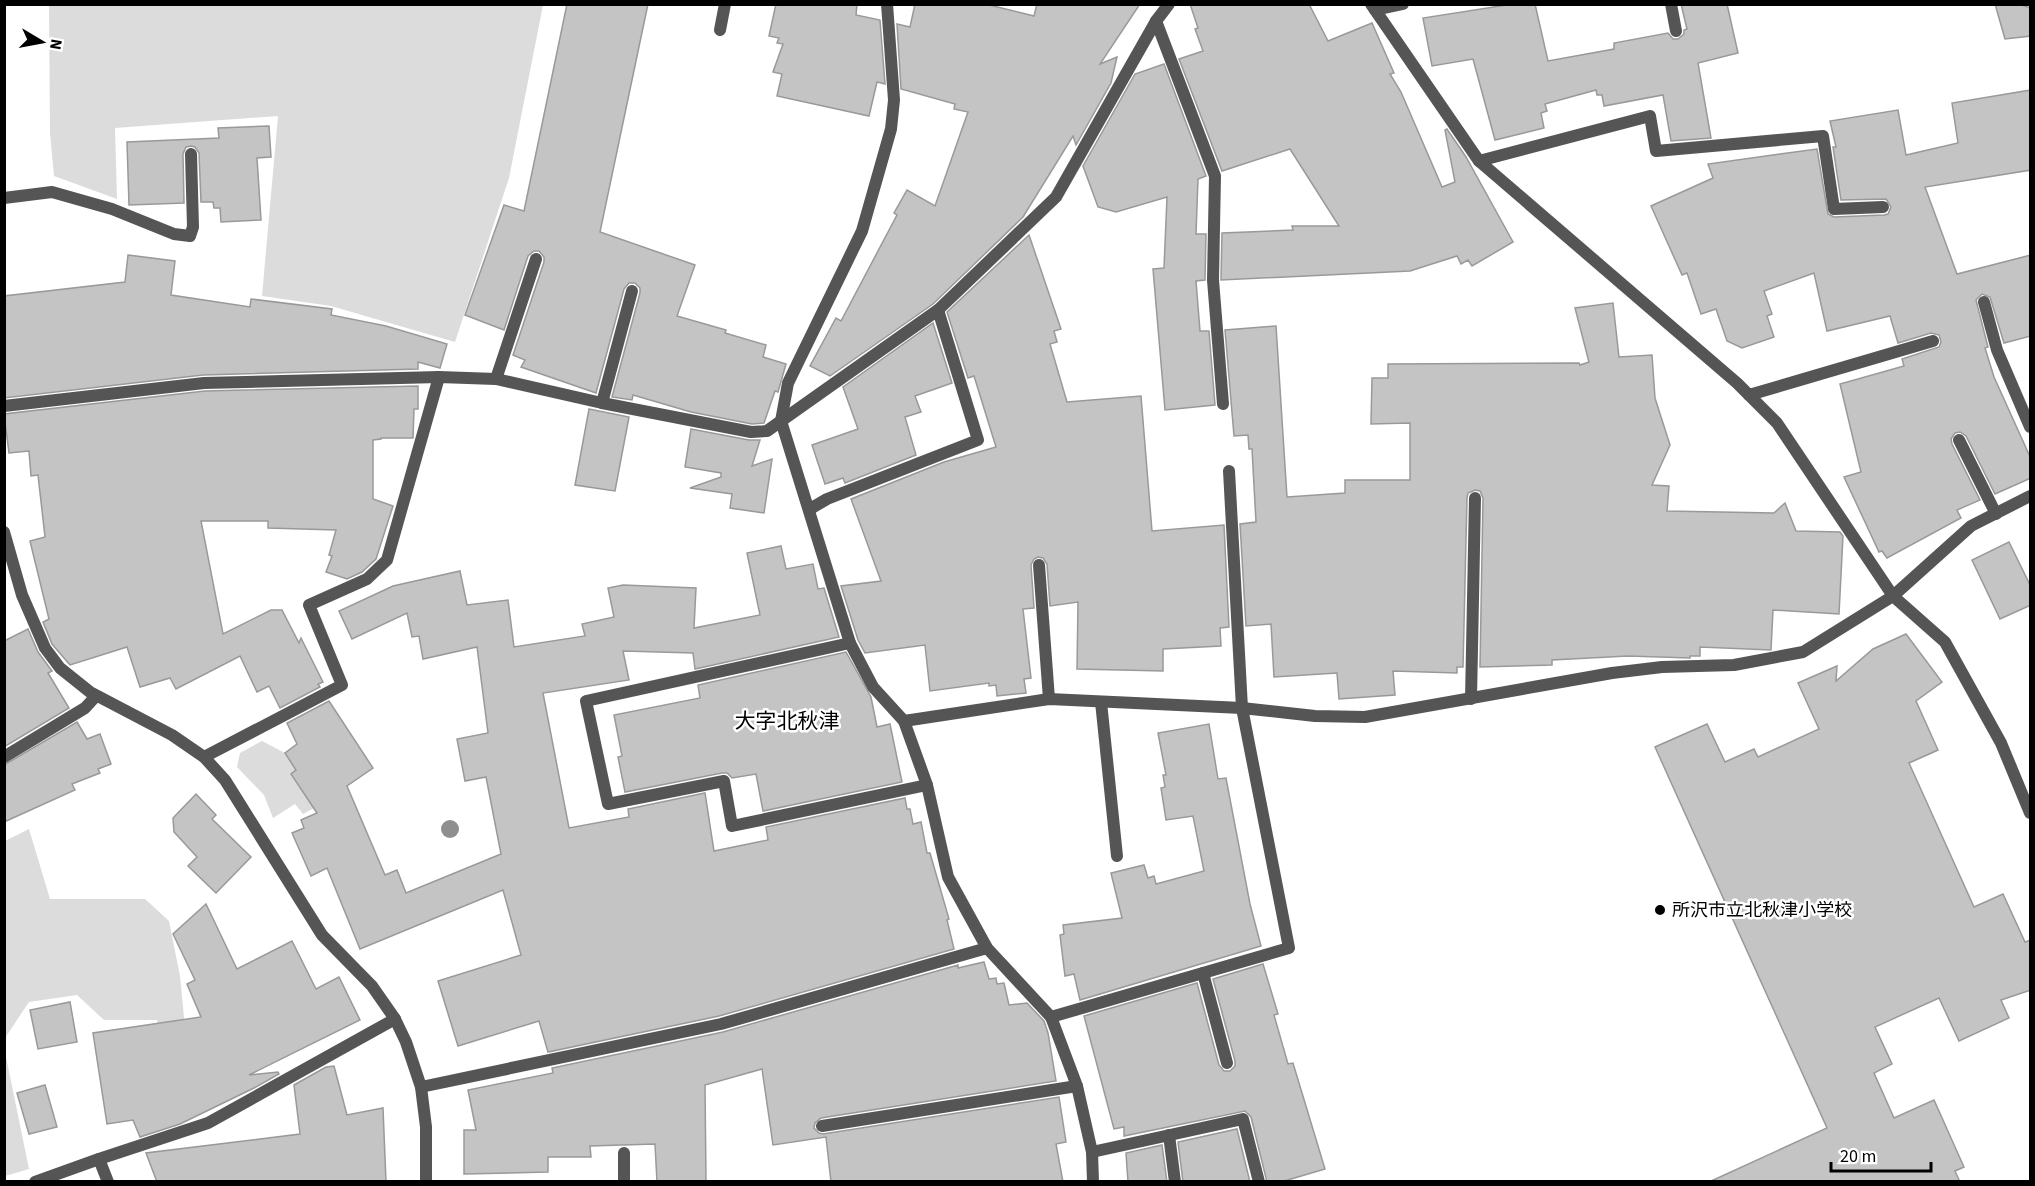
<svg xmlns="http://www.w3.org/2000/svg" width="2035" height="1186" font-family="'Source Sans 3','Noto Sans JP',sans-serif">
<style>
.green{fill:#dcdcdc}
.building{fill:#c4c4c4;stroke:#999;stroke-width:1.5}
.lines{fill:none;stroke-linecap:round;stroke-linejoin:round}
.service{stroke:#555;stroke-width:12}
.minor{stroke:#555;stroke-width:12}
.tree{fill:#8f8f8f}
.poi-dot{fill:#000;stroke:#fff;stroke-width:2}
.labels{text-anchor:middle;stroke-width:5;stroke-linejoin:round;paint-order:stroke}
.poi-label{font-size:18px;fill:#000;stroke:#fff;text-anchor:start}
.quarter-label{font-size:21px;fill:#000;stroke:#fff}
</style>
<rect width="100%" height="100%" fill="#fff"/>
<g class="green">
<polygon points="49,5 543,5 509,178 455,342 331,306 262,296 278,116 115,128 117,199 54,176 50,133"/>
<polygon points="262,741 285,753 296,770 314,808 303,814 295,804 273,818 264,795 237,767 240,753"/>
<polygon points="29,829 50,899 145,899 169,921 180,976 193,1110 174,1112 157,1020 104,1020 77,995 29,1002 5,1038 5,841"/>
<polygon points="5,1052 29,1169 5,1176 4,1176"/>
</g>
<g class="building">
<polygon points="567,4 648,4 600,232 695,265 677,316 726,330 725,333 766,345 763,357 786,364 778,392 775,391 764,423 752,424 691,412 633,395 632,400 612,397 640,293 640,288 635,283 629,283 624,289 596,393 521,367 525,360 513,355 544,262 544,257 539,251 534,251 528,256 504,330 465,315 504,205 524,211"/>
<polygon points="776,4 857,4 856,15 880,20 885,84 877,82 869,116 777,96 782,74 773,72 783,44 777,43 779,38 769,36"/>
<polygon points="915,4 985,4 1034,16 1037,4 1140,4 1100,64 1117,57 1111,83 1076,145 1073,136 1023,217 933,304 830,376 810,366 836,318 841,321 897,215 894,213 907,190 935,206 968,112 954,109 955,104 901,89 897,24 910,27"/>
<polygon points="1190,4 1309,4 1328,41 1372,23 1394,73 1390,74 1401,92 1442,187 1455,182 1445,130 1447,129 1466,157 1513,242 1472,266 1468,260 1461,264 1457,256 1410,271 1221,280 1222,233 1293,230 1292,226 1339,226 1290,149 1222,171 1179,59 1203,51 1195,29 1198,28"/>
<polygon points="1513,4 1535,4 1548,61 1614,49 1614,43 1668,33 1673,39 1678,39 1684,34 1684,30 1687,29 1681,4 1727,4 1738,53 1698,63 1711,138 1671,141 1663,95 1604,106 1602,95 1597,95 1596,90 1545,104 1547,111 1541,113 1544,128 1495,140 1473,59 1432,66 1423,18"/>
<polygon points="1995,4 2018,4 2031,8 2031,36 2005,39"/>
<polygon points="1164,64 1206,176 1198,179 1196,234 1206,234 1205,280 1196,281 1200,331 1209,331 1215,405 1165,410 1153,269 1164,268 1167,197 1116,212 1098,207 1083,166 1135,74"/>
<polygon points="2031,90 2031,170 1925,187 1957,274 2031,255 2031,336 2004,343 1990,297 1982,294 1976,300 1988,347 1985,348 1994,377 2031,459 2031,478 1995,494 1966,436 1960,432 1955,433 1951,439 1952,444 1980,500 1957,510 1961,518 1887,558 1882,551 1879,552 1844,477 1861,472 1840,384 1904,366 1902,359 1939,347 1941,342 1939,335 1931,333 1898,343 1890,316 1827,331 1814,273 1764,291 1772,314 1767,316 1774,337 1742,348 1727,341 1716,309 1701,314 1687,273 1682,275 1651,206 1713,178 1708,164 1817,149 1828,214 1834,217 1884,215 1888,214 1891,207 1886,199 1841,200 1833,147 1836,147 1830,121 1898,110 1906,155 1958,143 1952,103"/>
<polygon points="269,126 271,157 257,158 261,220 221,222 220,208 214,208 213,202 201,202 199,153 195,147 191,146 186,147 183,154 184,203 129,205 127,142 219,138 218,128"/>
<polygon points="1029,235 1061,329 1054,331 1057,342 1050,344 1067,402 1141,396 1152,531 1224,525 1229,627 1220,628 1221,646 1163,649 1163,671 1077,669 1078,602 1050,606 1047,564 1043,558 1038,557 1034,559 1031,565 1034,608 1023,609 1031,678 1024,679 1026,693 997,696 996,685 989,686 989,683 930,691 925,645 865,653 858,640 841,586 881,581 851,499 944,462 996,447 974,376 968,378 947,312"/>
<polygon points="128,255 175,261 171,295 250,307 251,299 332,309 331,315 386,326 447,344 440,368 418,362 418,369 203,375 4,398 4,296 125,282"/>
<polygon points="1613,303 1619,357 1652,355 1655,398 1670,445 1652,485 1669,486 1667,511 1774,513 1785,503 1796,531 1840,532 1843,536 1839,614 1773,610 1771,650 1700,647 1700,656 1690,656 1690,658 1628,656 1552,660 1552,665 1480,667 1483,498 1480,491 1475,490 1468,493 1467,498 1463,667 1457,667 1457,673 1393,671 1395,695 1339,699 1337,673 1274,677 1271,624 1246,626 1240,524 1256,522 1252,449 1249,449 1248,435 1234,436 1225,330 1276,326 1287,497 1345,493 1345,480 1410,480 1410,423 1371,424 1372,378 1388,378 1388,364 1579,363 1580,365 1589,362 1575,308"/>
<polygon points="933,323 952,383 915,396 921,412 905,417 916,455 845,483 843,478 825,484 812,445 858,429 843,387"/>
<polygon points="418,386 418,409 414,409 413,438 381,438 381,439 373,440 373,499 393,506 376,559 362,572 347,579 326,572 332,556 329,555 336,530 268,528 268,521 201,521 223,634 271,610 282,610 299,643 301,638 323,682 318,684 320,687 280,708 269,686 257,692 240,656 176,689 170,678 140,687 127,647 70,665 52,644 43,622 49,619 30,541 45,537 38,475 31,476 29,451 9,453 4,414 205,391"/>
<polygon points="589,409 629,417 615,491 575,485"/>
<polygon points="691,429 749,440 760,440 752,466 772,459 764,513 730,508 732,494 690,488 721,477 721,473 685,467"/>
<polygon points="2009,542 2031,587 2031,605 2000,619 1972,560"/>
<polygon points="781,546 786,569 813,564 818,589 824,588 839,637 695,669 693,653 623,651 629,680 543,693 569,828 629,817 628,809 705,793 714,851 768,840 766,827 905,798 907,809 910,809 913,824 921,822 927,853 930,853 949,919 947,920 954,949 719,1016 548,1052 539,1021 458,1046 438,981 521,955 503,890 360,949 327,868 311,876 292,833 304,828 301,820 317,813 291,774 296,770 285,753 297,744 287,723 329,701 373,768 347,786 385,875 397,870 406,893 501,854 486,777 465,781 457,739 488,733 477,647 423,659 419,636 412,637 407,613 352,639 339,611 393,586 460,571 467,605 508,600 514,647 585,636 582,624 614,617 608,588 623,585 696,588 694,628 760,615 747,553"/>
<polygon points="28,629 38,652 52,671 48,673 69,708 4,747 4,641"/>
<polygon points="1906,634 1942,682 1916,701 1938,750 1909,763 1974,907 2003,894 2025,942 2031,940 2031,990 2001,1000 2009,1018 1959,1041 1939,998 1875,1027 1892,1064 1874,1073 1894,1118 1934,1100 1964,1167 1955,1171 1960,1182 1709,1182 1827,1128 1655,747 1707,724 1725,762 1754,749 1758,757 1819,729 1798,683 1837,666 1836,681 1873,649"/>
<polygon points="846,652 871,697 877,727 890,724 902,782 763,811 756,774 732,778 727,773 722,773 625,792 618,757 622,756 614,715 700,698 698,685"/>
<polygon points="77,722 87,739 100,734 111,764 98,769 100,773 72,784 75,790 4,822 4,765"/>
<polygon points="1209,724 1218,779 1226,778 1250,904 1261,946 1080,1000 1074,974 1065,976 1060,935 1064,934 1063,925 1122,918 1111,873 1144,865 1148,878 1154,876 1156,884 1204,871 1193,816 1166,820 1161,788 1165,787 1163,775 1166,775 1158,733"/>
<polygon points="196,794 216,815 212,819 251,857 216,893 188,866 197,857 174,832 173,818"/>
<polygon points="206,904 237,969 292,941 316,989 339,977 360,1020 249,1075 278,1072 279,1074 254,1088 180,1124 140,1137 133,1120 107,1124 93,1033 201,1017 187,984 195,980 173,934"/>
<polygon points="984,962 989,979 996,978 997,984 1004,983 1009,1005 1027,1003 1044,1021 1048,1033 1056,1081 821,1118 815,1123 814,1128 819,1133 823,1134 1059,1097 1066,1142 1056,1144 1063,1182 831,1182 826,1137 773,1145 762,1069 705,1085 706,1182 657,1182 655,1144 590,1146 591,1157 548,1157 548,1172 464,1174 464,1130 476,1130 468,1090 553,1073 552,1068 723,1032 958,965 958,968"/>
<polygon points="1263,964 1278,1014 1274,1015 1288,1064 1293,1063 1325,1169 1281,1182 1267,1182 1251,1117 1245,1111 1124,1136 1124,1127 1114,1129 1084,1016 1197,983 1219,1065 1224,1071 1230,1071 1235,1066 1235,1061 1213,979"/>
<polygon points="70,1002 77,1042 38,1049 30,1010"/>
<polygon points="334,1066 347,1115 383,1108 386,1182 157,1182 146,1153 300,1134 294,1085 326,1067"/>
<polygon points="45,1085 57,1127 29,1134 17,1093"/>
<polygon points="1237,1129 1250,1182 1183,1182 1178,1142"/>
<polygon points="1162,1145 1167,1182 1128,1182 1126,1153"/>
</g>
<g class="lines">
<g class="service">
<polyline points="1671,4 1676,31"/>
<polyline points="720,30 725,4"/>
<polyline points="4,198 52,192 112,209 174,234 190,236 193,227 191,154"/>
<polyline points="1984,302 1997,350 2030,427"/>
<polyline points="496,379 536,259"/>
<polyline points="1749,395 1933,341"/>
<polyline points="602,403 632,291"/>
<polyline points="4,406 204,383 439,377 496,379 602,403 751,432 767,431 781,421"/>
<polyline points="1959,440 1996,514"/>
<polyline points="1229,471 1242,708"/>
<polyline points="810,509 827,499 978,440 938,310"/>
<polyline points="1039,565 1049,699"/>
<polyline points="1101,702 1117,856"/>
<polyline points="4,757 85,708 96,696"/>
<polyline points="204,757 342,685 309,605 367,579 387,560 439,377"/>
<polyline points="1203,973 1227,1063"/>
<polyline points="822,1126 1077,1086"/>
<polyline points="1169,1135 1175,1182"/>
<polyline points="99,1159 208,1123 395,1019"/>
<polyline points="624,1182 624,1153"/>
</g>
<g class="minor">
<polyline points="887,4 894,100 891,129 862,231 788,383 781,421 850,643 873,687 904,721 1049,699 1242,708 1315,716 1365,717 1612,673 1662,667 1734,665 1803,652 1893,596 1971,526 2030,496"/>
<polyline points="1371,4 1479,161 1737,383 1777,423 1893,596 1945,642 2001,743 2030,813"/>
<polyline points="1375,10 1403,4"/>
<polyline points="1156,21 1215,176 1213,280 1223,404"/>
<polyline points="1479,161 1650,116 1656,151 1823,136 1834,209 1883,207"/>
<polyline points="781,421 938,310 1056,197 1156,21 1169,4"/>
<polyline points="4,532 22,595 45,648 60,668 90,692 172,735 204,757 225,780 322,935 372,986 395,1019 406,1042 421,1087 426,1127 426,1182"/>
<polyline points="850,643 586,701 608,804 724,781 732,826 927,785"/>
<polyline points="1471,699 1475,498"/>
<polyline points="904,721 927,785 948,877 987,948 1051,1017 1077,1086 1092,1152 1093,1182"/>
<polyline points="1051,1017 1289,948 1242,708"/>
<polyline points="421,1087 721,1024 987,948"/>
<polyline points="1092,1152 1243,1119 1259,1182"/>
<polyline points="35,1182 99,1159 108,1182"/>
</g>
</g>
<circle class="tree" cx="450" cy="829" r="9"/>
<circle class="poi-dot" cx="1660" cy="910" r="6"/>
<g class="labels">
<g class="poi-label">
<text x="1672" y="916">所沢市立北秋津小学校</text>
</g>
<g class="quarter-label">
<text x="787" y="728">大字北秋津</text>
</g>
</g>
<rect width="2035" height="1186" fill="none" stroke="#000000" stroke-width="12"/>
<g transform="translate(42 42) rotate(100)" stroke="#ffffff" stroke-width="4.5" paint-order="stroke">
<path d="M0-4.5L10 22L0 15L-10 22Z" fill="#000000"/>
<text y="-9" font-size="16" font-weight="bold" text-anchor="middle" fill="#000000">N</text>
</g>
<path d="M1831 1162v9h100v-9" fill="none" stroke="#000000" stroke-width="3"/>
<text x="1840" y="1162" font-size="18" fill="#000000" stroke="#ffffff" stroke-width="4.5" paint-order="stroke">20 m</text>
</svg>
